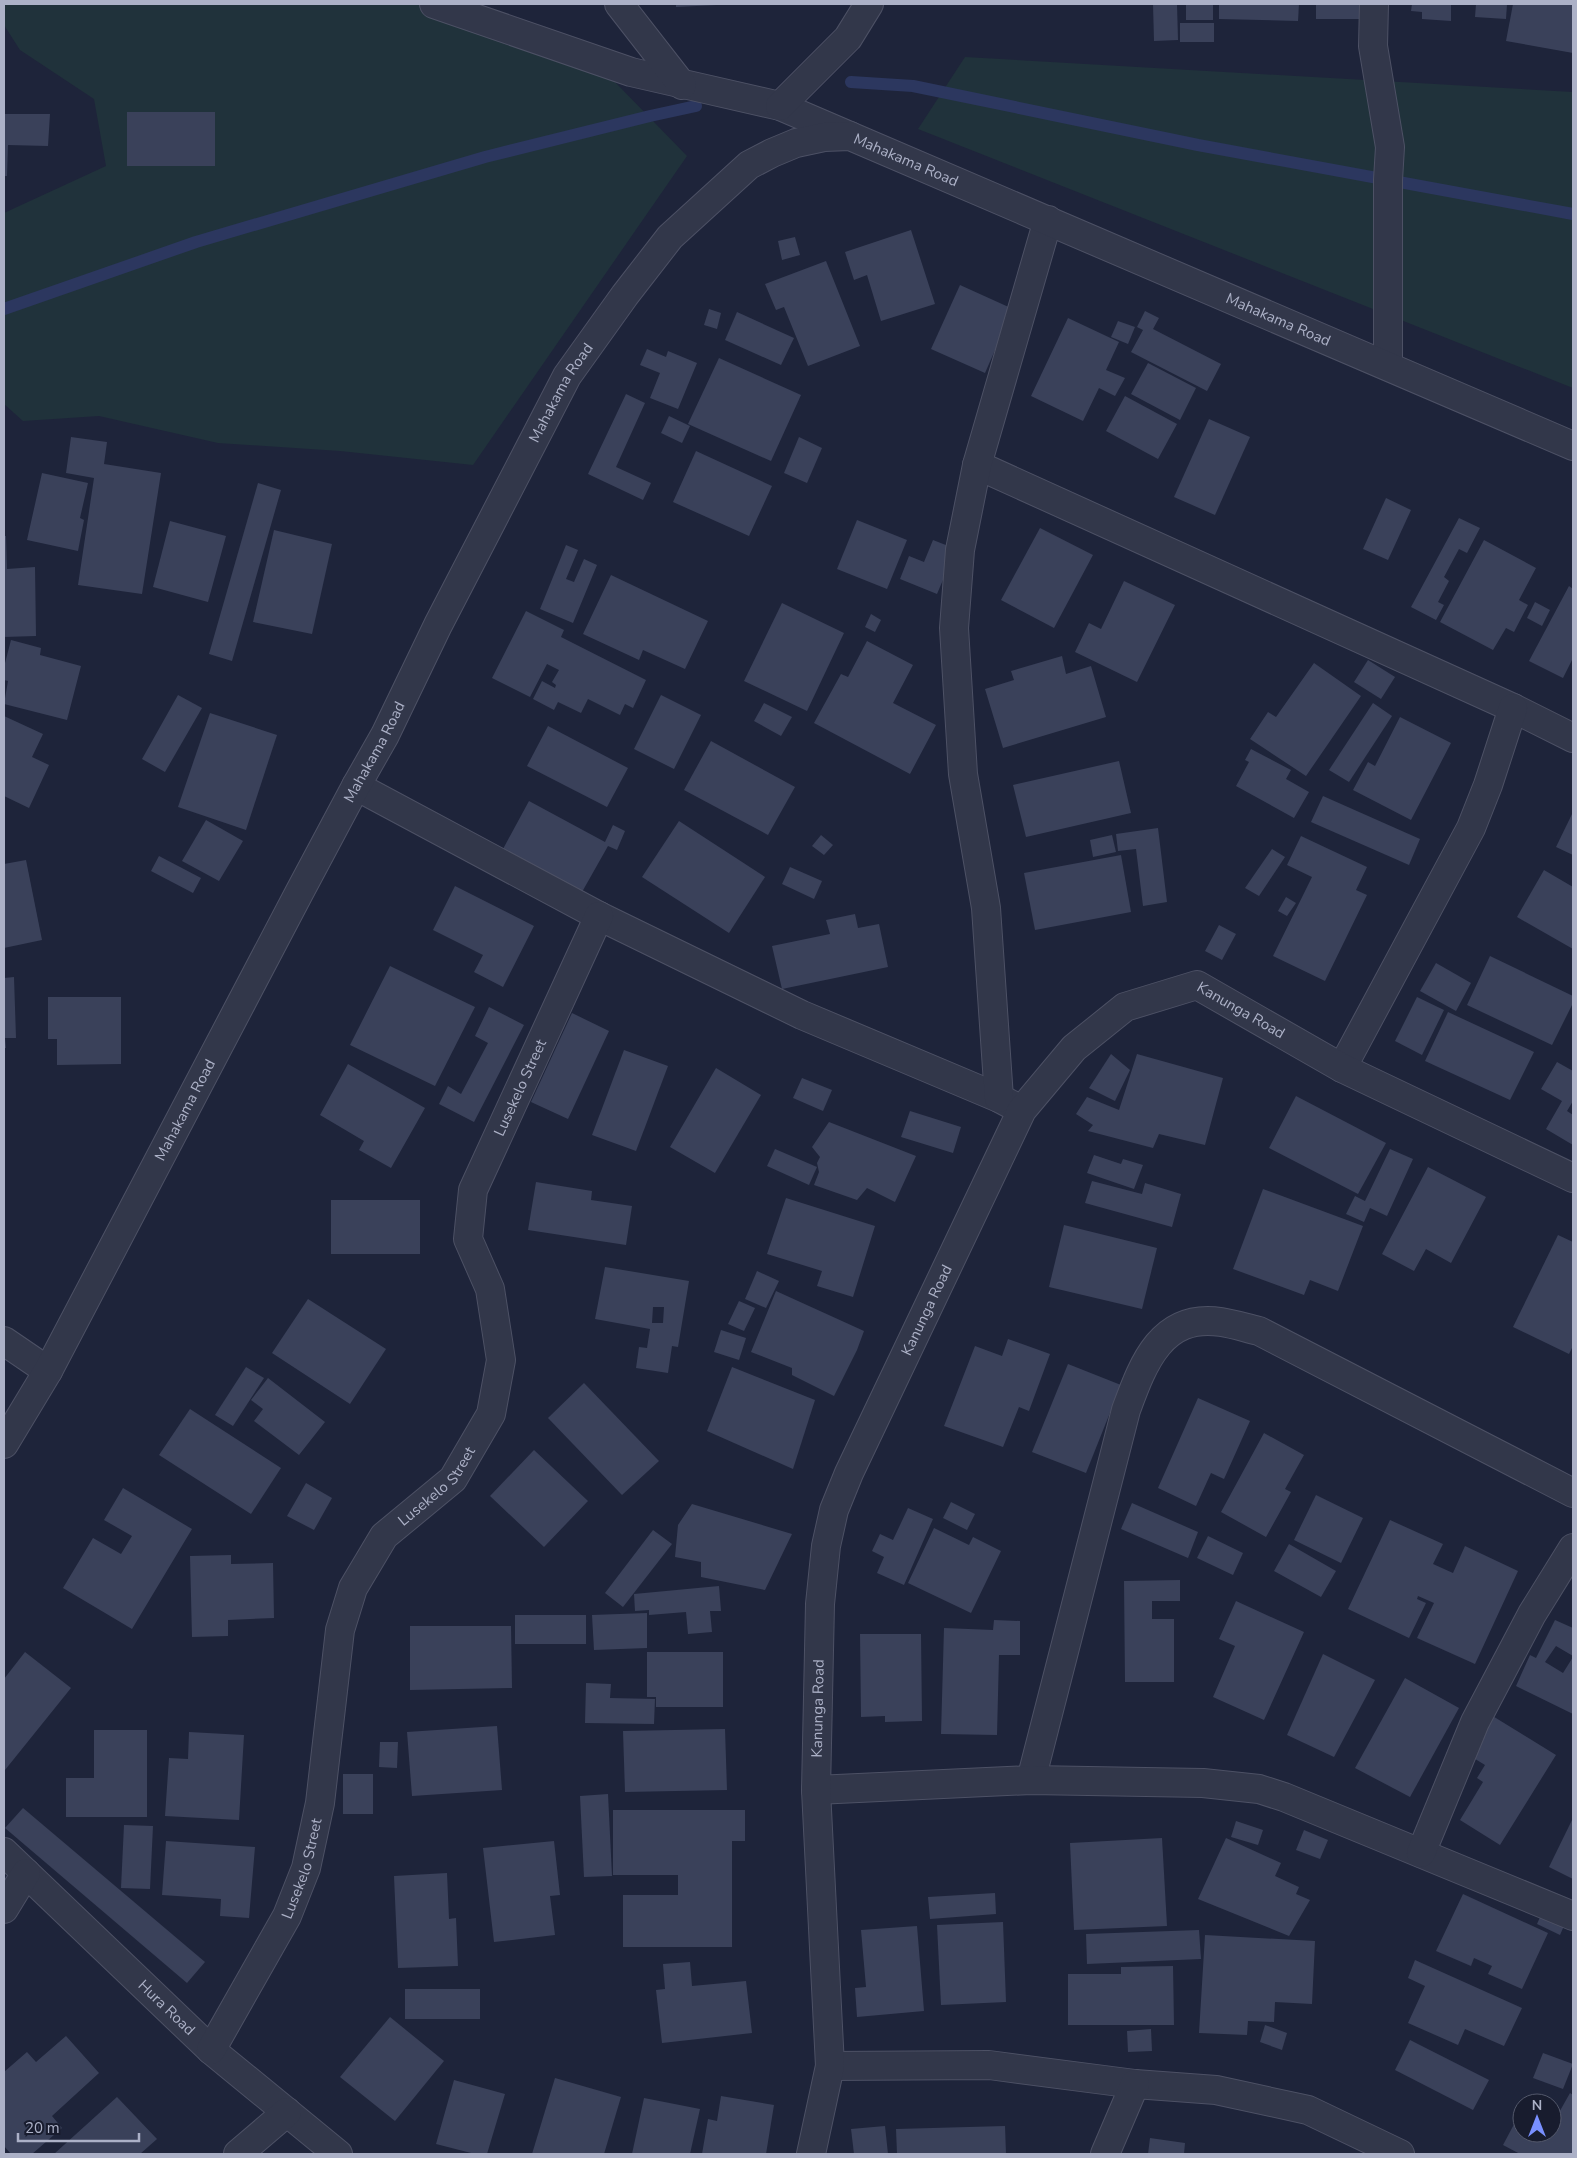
<svg xmlns="http://www.w3.org/2000/svg" width="1577" height="2158" font-family="'Nunito Sans',sans-serif">
<style>
.green{fill:#20323b}
.lines{fill:none;stroke-linecap:round;stroke-linejoin:round}
.stream{stroke:#2c375f;stroke-width:12}
.building{fill:#3a415a;fill-rule:evenodd}
.minor-casing{stroke:#4d5165;stroke-width:30}
.tertiary-casing{stroke:#4d5165;stroke-width:30}
.minor{stroke:#32374a;stroke-width:28}
.tertiary{stroke:#32374a;stroke-width:28}
.labels{text-anchor:middle;stroke-width:4;stroke-linejoin:round;paint-order:stroke}
.street-label{font-size:15px;fill:#acb1c7;stroke:#181c2e}
</style>
<rect width="100%" height="100%" fill="#1e243a"/>
<g class="green">
<polygon points="4,4 465,4 578,44 687,156 473,465 340,451 218,443 99,416 23,421 4,404 4,213 106,166 94,99 20,50 4,25"/>
<polygon points="965,57 1573,92 1573,388 918,129"/>
</g>
<g class="lines">
<g class="stream">
<polyline points="851,82 913,86 1198,145 1573,214"/>
<polyline points="4,309 196,242 485,157 650,116 696,106"/>
</g>
</g>
<g class="building">
<polygon points="676,4 717,4 717,5 676,7"/>
<polygon points="1153,4 1177,4 1178,40 1154,41"/>
<rect x="1186" y="4" width="27" height="16"/>
<polygon points="1219,4 1299,4 1298,21 1219,19"/>
<rect x="1316" y="4" width="43" height="15"/>
<polygon points="1412,4 1451,4 1451,21 1422,19 1422,12 1411,11"/>
<polygon points="1476,4 1507,4 1506,19 1475,17"/>
<polygon points="1513,4 1573,4 1573,53 1506,41"/>
<rect x="1180" y="23" width="34" height="19"/>
<rect x="127" y="112" width="88" height="54"/>
<polygon points="4,114 50,114 48,146 8,145 7,176 4,176"/>
<polygon points="911,230 935,304 881,321 867,275 854,280 845,252"/>
<polygon points="795,237 800,255 782,260 778,241"/>
<polygon points="826,261 860,346 808,366 784,307 776,310 765,284"/>
<polygon points="960,285 1013,309 985,373 931,349"/>
<polygon points="709,309 721,313 717,329 704,325"/>
<polygon points="1145,311 1159,318 1153,329 1221,364 1207,391 1131,352 1143,330 1137,327"/>
<polygon points="737,312 794,338 781,365 725,340"/>
<polygon points="1068,318 1119,342 1106,370 1125,378 1115,396 1099,388 1083,421 1031,396"/>
<polygon points="1118,321 1135,327 1128,344 1111,337"/>
<polygon points="647,349 666,357 668,351 697,363 678,409 650,398 660,373 640,365"/>
<polygon points="719,358 801,395 771,461 688,424"/>
<polygon points="1148,363 1196,388 1180,420 1131,394"/>
<polygon points="626,394 645,403 616,467 651,483 643,500 588,474"/>
<polygon points="1125,396 1177,424 1158,459 1106,431"/>
<polygon points="669,416 690,426 682,443 661,433"/>
<polygon points="1209,419 1250,437 1215,515 1174,497"/>
<polygon points="71,437 107,442 104,464 161,473 142,594 78,585 94,478 66,473"/>
<polygon points="799,437 822,448 807,483 784,473"/>
<polygon points="696,451 772,486 749,536 673,502"/>
<polygon points="42,473 88,483 80,518 84,520 78,551 27,540"/>
<polygon points="258,483 281,490 232,661 209,654"/>
<polygon points="1386,498 1411,510 1388,560 1363,549"/>
<polygon points="1459,518 1480,528 1467,553 1459,549 1444,577 1449,581 1438,602 1444,605 1436,620 1411,607"/>
<polygon points="857,520 907,540 887,589 837,569"/>
<polygon points="170,521 226,536 208,602 153,587"/>
<polygon points="1040,528 1093,555 1054,628 1001,600"/>
<polygon points="274,530 332,544 312,634 253,622"/>
<polygon points="4,536 6,536 7,569 35,567 36,636 4,637"/>
<polygon points="933,540 956,549 937,594 900,579 909,556 924,562"/>
<polygon points="1484,540 1536,568 1519,600 1528,605 1514,632 1506,628 1493,650 1440,622"/>
<polygon points="566,545 578,550 566,579 574,582 584,559 597,565 573,623 540,609"/>
<polygon points="611,575 708,621 685,669 643,650 639,660 583,634"/>
<polygon points="1124,581 1175,605 1137,682 1075,652 1089,623 1101,629"/>
<polygon points="1569,586 1573,589 1573,658 1563,678 1529,661"/>
<polygon points="1535,602 1550,610 1542,626 1527,618"/>
<polygon points="782,603 844,633 807,711 744,681"/>
<polygon points="526,611 564,630 561,637 646,680 633,708 625,704 620,715 588,699 581,713 558,702 554,710 533,699 542,681 555,688 556,685 552,682 559,670 547,664 530,697 492,678"/>
<polygon points="871,614 881,620 875,632 865,627"/>
<polygon points="11,640 41,648 40,655 81,666 67,720 4,704 8,681 4,680 4,667"/>
<polygon points="867,641 913,665 893,703 936,725 910,774 814,723 841,674 848,677"/>
<polygon points="1062,656 1066,674 1091,666 1106,717 1003,748 985,689 1014,680 1011,671"/>
<polygon points="1368,660 1395,677 1381,699 1354,682"/>
<polygon points="1314,663 1361,696 1306,776 1250,739 1268,712 1276,717"/>
<polygon points="178,695 202,708 165,772 142,759"/>
<polygon points="661,695 701,715 674,769 634,749"/>
<polygon points="764,703 792,717 781,736 754,721"/>
<polygon points="1373,703 1392,716 1349,782 1329,770"/>
<polygon points="210,713 277,735 246,830 178,807"/>
<polygon points="4,716 43,734 32,757 49,765 29,808 4,796"/>
<polygon points="1400,717 1451,743 1411,820 1353,790 1368,762 1375,766"/>
<polygon points="548,726 628,768 607,807 527,766"/>
<polygon points="711,741 795,787 768,835 684,790"/>
<polygon points="1251,749 1291,770 1286,779 1309,792 1294,818 1236,786 1249,762 1245,760"/>
<polygon points="1119,761 1131,813 1026,837 1013,785"/>
<polygon points="1323,796 1420,839 1409,865 1311,822"/>
<polygon points="529,801 605,842 613,825 625,831 617,850 608,846 582,892 503,849"/>
<polygon points="1573,812 1573,855 1556,847"/>
<polygon points="206,820 243,841 219,881 182,861"/>
<polygon points="679,821 765,877 729,933 642,877"/>
<polygon points="1158,828 1167,902 1143,906 1136,849 1118,851 1116,834"/>
<polygon points="821,835 833,845 824,855 812,846"/>
<polygon points="1112,835 1116,852 1093,857 1090,840"/>
<polygon points="1301,836 1367,867 1356,890 1367,895 1325,981 1273,956 1312,877 1287,865"/>
<polygon points="1272,849 1285,857 1259,896 1245,888"/>
<polygon points="1121,855 1131,912 1035,930 1024,873"/>
<polygon points="159,856 201,878 193,893 151,871"/>
<polygon points="26,860 42,940 4,948 4,864"/>
<polygon points="790,867 822,881 814,899 782,884"/>
<polygon points="1544,870 1573,887 1573,949 1517,917"/>
<polygon points="455,886 534,926 503,987 474,972 483,955 433,930"/>
<polygon points="1286,897 1296,903 1287,916 1278,911"/>
<polygon points="855,914 858,928 879,924 888,967 782,989 772,946 830,934 826,920"/>
<polygon points="1219,925 1236,934 1222,960 1205,951"/>
<polygon points="1490,956 1573,996 1573,1003 1552,1045 1467,1005"/>
<polygon points="1436,963 1471,983 1456,1011 1420,991"/>
<polygon points="390,966 475,1007 435,1086 350,1045"/>
<polygon points="14,977 16,1038 5,1038 6,1048 4,1048 4,978"/>
<polygon points="48,997 121,997 121,1064 57,1065 57,1039 48,1039"/>
<polygon points="1417,997 1444,1010 1422,1055 1395,1041"/>
<polygon points="489,1007 524,1025 474,1122 439,1104 448,1086 461,1094 488,1043 475,1036"/>
<polygon points="1448,1012 1534,1052 1510,1100 1425,1061"/>
<polygon points="572,1013 609,1031 568,1119 531,1102"/>
<polygon points="624,1050 668,1066 636,1151 592,1135"/>
<polygon points="1111,1054 1130,1070 1115,1101 1089,1088"/>
<polygon points="1137,1054 1223,1078 1205,1145 1159,1134 1153,1148 1088,1131 1093,1125 1076,1114 1087,1097 1119,1110"/>
<polygon points="1557,1062 1573,1071 1573,1101 1567,1111 1573,1115 1573,1145 1546,1129 1562,1101 1541,1089"/>
<polygon points="348,1064 425,1108 391,1168 359,1150 364,1141 320,1115"/>
<polygon points="716,1068 761,1095 715,1173 670,1147"/>
<polygon points="802,1078 832,1090 823,1111 793,1098"/>
<polygon points="1296,1096 1386,1143 1358,1194 1269,1148"/>
<polygon points="910,1111 961,1127 953,1153 901,1137"/>
<polygon points="829,1122 916,1156 895,1202 867,1188 857,1200 814,1185 819,1172 817,1163 820,1157 812,1147"/>
<polygon points="775,1149 817,1167 809,1185 767,1166"/>
<polygon points="1390,1149 1413,1159 1387,1216 1370,1208 1364,1222 1346,1214 1355,1196 1365,1201"/>
<polygon points="1094,1155 1121,1164 1123,1159 1143,1165 1134,1189 1087,1173"/>
<polygon points="1428,1167 1486,1197 1451,1263 1426,1249 1414,1271 1382,1254"/>
<polygon points="1092,1181 1142,1194 1145,1183 1181,1194 1172,1227 1085,1203"/>
<polygon points="536,1182 592,1191 591,1200 632,1206 626,1245 528,1230"/>
<polygon points="1263,1189 1363,1226 1338,1291 1310,1280 1304,1295 1233,1269"/>
<polygon points="786,1198 875,1226 853,1297 817,1286 822,1271 767,1254"/>
<rect x="331" y="1200" width="89" height="54"/>
<polygon points="1064,1225 1157,1248 1142,1309 1049,1287"/>
<polygon points="1558,1235 1573,1242 1573,1346 1569,1354 1513,1327"/>
<path d="M605,1267L689,1281L678,1347L672,1346L668,1373L636,1368L639,1347L647,1348L650,1329L595,1319ZM653,1307H664L663,1323H652Z"/>
<polygon points="757,1271 779,1281 766,1308 745,1299"/>
<polygon points="776,1291 864,1331 857,1350 834,1396 792,1375 792,1368 751,1352"/>
<polygon points="308,1299 386,1349 350,1404 272,1353"/>
<polygon points="739,1301 755,1308 744,1331 728,1324"/>
<polygon points="721,1330 746,1338 739,1360 714,1352"/>
<polygon points="1008,1339 1050,1354 1029,1411 1019,1407 1003,1447 944,1426 975,1346 1002,1356"/>
<polygon points="1068,1364 1121,1385 1086,1473 1032,1452"/>
<polygon points="246,1367 264,1378 233,1426 215,1415"/>
<polygon points="732,1367 815,1400 793,1469 707,1431"/>
<polygon points="268,1378 325,1422 299,1455 254,1421 263,1409 251,1400"/>
<polygon points="584,1383 659,1461 622,1495 548,1418"/>
<polygon points="1198,1398 1250,1421 1224,1479 1211,1473 1196,1506 1158,1488"/>
<polygon points="190,1409 281,1468 251,1514 159,1455"/>
<polygon points="1264,1433 1304,1455 1285,1489 1291,1492 1266,1537 1221,1512"/>
<polygon points="534,1450 588,1501 544,1547 490,1496"/>
<polygon points="306,1483 332,1498 314,1530 287,1516"/>
<polygon points="123,1488 192,1529 132,1629 63,1588 93,1538 121,1554 132,1536 104,1520"/>
<polygon points="1316,1495 1363,1518 1341,1563 1294,1540"/>
<polygon points="951,1502 975,1514 967,1530 943,1518"/>
<polygon points="1132,1503 1198,1532 1188,1558 1121,1529"/>
<polygon points="692,1504 792,1534 765,1590 701,1577 701,1562 675,1557 678,1525"/>
<polygon points="908,1508 933,1519 904,1585 877,1573 884,1557 872,1551 880,1534 893,1540"/>
<polygon points="1390,1520 1443,1544 1433,1564 1453,1573 1465,1546 1518,1571 1475,1664 1417,1638 1434,1603 1418,1596 1417,1599 1426,1603 1409,1638 1348,1609"/>
<polygon points="934,1528 969,1545 973,1537 1001,1551 971,1613 908,1583"/>
<polygon points="653,1530 672,1544 623,1607 605,1593"/>
<polygon points="1208,1536 1243,1553 1233,1575 1197,1558"/>
<polygon points="1289,1544 1336,1571 1321,1597 1274,1571"/>
<polygon points="231,1555 231,1564 273,1563 274,1618 228,1620 228,1636 192,1637 190,1556"/>
<polygon points="1180,1580 1180,1601 1152,1601 1152,1619 1174,1619 1174,1682 1125,1682 1124,1581"/>
<polygon points="719,1586 721,1611 710,1611 712,1632 688,1634 686,1612 649,1615 649,1610 635,1611 634,1594"/>
<polygon points="1236,1601 1304,1632 1264,1720 1213,1697 1235,1646 1219,1639"/>
<polygon points="647,1613 647,1648 594,1650 592,1615"/>
<rect x="515" y="1615" width="71" height="29"/>
<polygon points="994,1620 1020,1621 1020,1655 999,1655 997,1735 941,1734 944,1628 993,1630"/>
<polygon points="1555,1620 1573,1628 1573,1656 1556,1646 1545,1662 1563,1673 1573,1657 1573,1714 1516,1686 1530,1655 1536,1658"/>
<polygon points="410,1626 511,1626 512,1688 410,1690"/>
<polygon points="860,1634 921,1634 922,1721 885,1722 885,1716 861,1717"/>
<polygon points="25,1652 71,1688 5,1770 4,1679"/>
<polygon points="647,1652 723,1652 723,1707 656,1707 656,1697 647,1697"/>
<polygon points="1323,1654 1375,1680 1334,1757 1287,1735"/>
<polygon points="1405,1678 1459,1708 1410,1797 1355,1768"/>
<polygon points="586,1683 611,1684 610,1698 655,1699 654,1724 585,1723"/>
<polygon points="1491,1715 1556,1755 1500,1845 1460,1820 1483,1782 1477,1778 1485,1765 1467,1754"/>
<polygon points="497,1726 502,1790 412,1796 407,1732"/>
<polygon points="725,1729 727,1790 625,1792 623,1731"/>
<polygon points="94,1730 147,1730 147,1817 66,1817 66,1778 94,1778"/>
<polygon points="189,1732 244,1735 239,1820 165,1816 169,1758 188,1759"/>
<polygon points="380,1742 398,1742 397,1768 379,1767"/>
<rect x="343" y="1774" width="30" height="40"/>
<polygon points="608,1794 612,1876 584,1877 580,1796"/>
<polygon points="23,1808 205,1962 187,1983 5,1828"/>
<polygon points="613,1810 745,1810 745,1841 732,1841 732,1947 623,1947 623,1895 678,1895 678,1875 613,1875"/>
<polygon points="1573,1818 1573,1879 1549,1867"/>
<polygon points="1236,1821 1263,1830 1258,1845 1231,1837"/>
<polygon points="124,1825 153,1826 150,1889 121,1888"/>
<polygon points="1304,1830 1328,1840 1320,1859 1296,1850"/>
<polygon points="1162,1838 1167,1926 1074,1930 1070,1843"/>
<polygon points="1226,1838 1281,1863 1275,1876 1299,1887 1296,1894 1310,1900 1289,1936 1198,1899"/>
<polygon points="166,1841 255,1847 249,1918 220,1916 221,1899 162,1895"/>
<polygon points="554,1841 560,1895 550,1896 555,1935 494,1942 483,1848"/>
<polygon points="447,1873 449,1919 456,1918 458,1966 398,1968 394,1876"/>
<polygon points="995,1893 996,1914 930,1919 928,1897"/>
<polygon points="1463,1894 1548,1933 1522,1989 1488,1974 1492,1966 1474,1958 1471,1966 1436,1951"/>
<polygon points="1544,1908 1567,1919 1560,1935 1537,1924"/>
<polygon points="1003,1922 1006,2002 941,2005 937,1925"/>
<polygon points="917,1926 924,2011 857,2017 855,1988 866,1987 861,1930"/>
<polygon points="1199,1930 1201,1959 1087,1964 1086,1934"/>
<polygon points="1205,1935 1315,1941 1312,2004 1275,2002 1274,2022 1248,2021 1247,2035 1199,2033"/>
<polygon points="1415,1960 1522,2008 1504,2046 1465,2029 1458,2045 1408,2023 1425,1986 1408,1978"/>
<polygon points="690,1962 692,1986 746,1981 752,2033 662,2043 656,1990 665,1989 663,1964"/>
<polygon points="1173,1966 1174,2025 1068,2025 1068,1974 1121,1974 1121,1967"/>
<rect x="405" y="1989" width="75" height="30"/>
<polygon points="390,2017 444,2061 395,2121 340,2077"/>
<polygon points="1265,2025 1287,2033 1282,2050 1260,2042"/>
<polygon points="1151,2029 1152,2051 1128,2052 1127,2031"/>
<polygon points="66,2036 99,2073 52,2116 62,2128 32,2154 11,2154 4,2146 4,2072 27,2052 36,2062"/>
<polygon points="1410,2040 1489,2080 1473,2110 1395,2070"/>
<polygon points="1543,2053 1573,2064 1563,2089 1533,2078"/>
<polygon points="555,2078 621,2097 604,2154 532,2154"/>
<polygon points="454,2080 505,2094 487,2154 475,2154 436,2144"/>
<polygon points="1570,2093 1573,2095 1573,2154 1520,2154 1503,2145 1520,2113 1522,2114 1522,2133 1552,2133 1552,2125"/>
<polygon points="721,2096 774,2105 766,2154 702,2154 708,2119 717,2121"/>
<polygon points="117,2097 157,2139 140,2154 54,2154"/>
<polygon points="644,2098 700,2109 690,2154 632,2154"/>
<polygon points="885,2126 888,2154 854,2154 851,2129"/>
<polygon points="1005,2126 1006,2154 897,2154 896,2129"/>
<polygon points="1150,2138 1185,2143 1184,2154 1148,2154"/>
</g>
<g class="lines">
<defs>
<g id="minor">
<polyline points="434,4 631,72 780,106 850,136"/>
<polyline points="619,4 682,85"/>
<polyline points="1374,4 1373,46 1390,147 1388,180 1388,366"/>
<polyline points="780,106 848,38 869,4"/>
<polyline points="977,465 1513,708 1573,738"/>
<polyline points="356,786 599,916 802,1015 999,1098 1014,1106"/>
<polyline points="1342,1068 1471,828 1488,785 1513,708"/>
<polyline points="999,1098 986,908 963,774 954,628 960,550 977,465 1048,220"/>
<polyline points="4,1341 48,1371"/>
<path d="M1031,1780L1126,1410C1143,1364 1161,1313 1221,1322C1234,1324 1246,1328 1259,1331L1573,1493"/>
<polyline points="816,1790 1031,1780 1203,1783 1259,1789 1284,1797 1573,1916"/>
<path id="s1" d="M4,1852L211,2050L338,2154"/>
<polyline points="1421,1853 1475,1722 1532,1614 1573,1548"/>
<polyline points="4,1909 26,1873"/>
<path id="s2" d="M211,2050L287,1916L306,1868L320,1803L340,1630L353,1588L384,1536L453,1479L491,1414L501,1360L490,1289L468,1239L473,1190L599,916"/>
<polyline points="830,2066 989,2065 1135,2084 1216,2090 1308,2110 1400,2154"/>
<polyline points="238,2154 287,2112"/>
<path id="s3" d="M811,2154L830,2066L816,1790L820,1604L826,1546L834,1510L849,1473L1022,1110L1074,1048L1125,1007L1197,985L1342,1068L1573,1178"/>
<polyline points="1105,2154 1135,2084"/>
</g>
<g id="tertiary">
<path id="s4" d="M4,1444L48,1371L299,893L356,786L385,735L438,625L567,376L625,295L670,237L749,165L772,153L796,143L824,137L850,136L1573,446"/>
</g>
</defs>
<use href="#minor" class="minor-casing"/>
<use href="#tertiary" class="tertiary-casing"/>
<use href="#minor" class="minor"/>
<use href="#tertiary" class="tertiary"/>
</g>
<g class="labels">
<g class="street-label">
<text dy="5" stroke="none"><textPath href="#s4" startOffset="1655">Mahakama Road</textPath></text>
<text dy="5" stroke="none"><textPath href="#s4" startOffset="2060">Mahakama Road</textPath></text>
<text dy="5" stroke="none"><textPath href="#s4" startOffset="1190">Mahakama Road</textPath></text>
<text dy="5" stroke="none"><textPath href="#s4" startOffset="785">Mahakama Road</textPath></text>
<text dy="5" stroke="none"><textPath href="#s3" startOffset="1362">Kanunga Road</textPath></text>
<text dy="5" stroke="none"><textPath href="#s2" startOffset="1059">Lusekelo Street</textPath></text>
<text dy="5" stroke="none"><textPath href="#s4" startOffset="380">Mahakama Road</textPath></text>
<text dy="5" stroke="none"><textPath href="#s3" startOffset="868">Kanunga Road</textPath></text>
<text dy="5" stroke="none"><textPath href="#s2" startOffset="624">Lusekelo Street</textPath></text>
<text dy="5" stroke="none"><textPath href="#s3" startOffset="448">Kanunga Road</textPath></text>
<text dy="5" stroke="none"><textPath href="#s2" startOffset="204">Lusekelo Street</textPath></text>
<text dy="5" stroke="none"><textPath href="#s1" startOffset="225">Hura Road</textPath></text>
</g>
</g>
<rect width="1577" height="2158" fill="none" stroke="#acb1c7" stroke-width="10"/>
<g transform="translate(1537 2118)"><circle r="24" fill="#181c2e" stroke="#53586b"/>
<path d="M0-4L9 19L0 12L-9 19Z" fill="#7990ff"/>
<text y="-8" font-size="14" font-weight="bold" text-anchor="middle" fill="#acb1c7">N</text>
</g>
<path d="M18 2133v8h121v-8" fill="none" stroke="#acb1c7" stroke-width="2.5"/>
<text x="25" y="2133" font-size="15" fill="#acb1c7" stroke="#181c2e" stroke-width="4" paint-order="stroke">20 m</text>
</svg>
